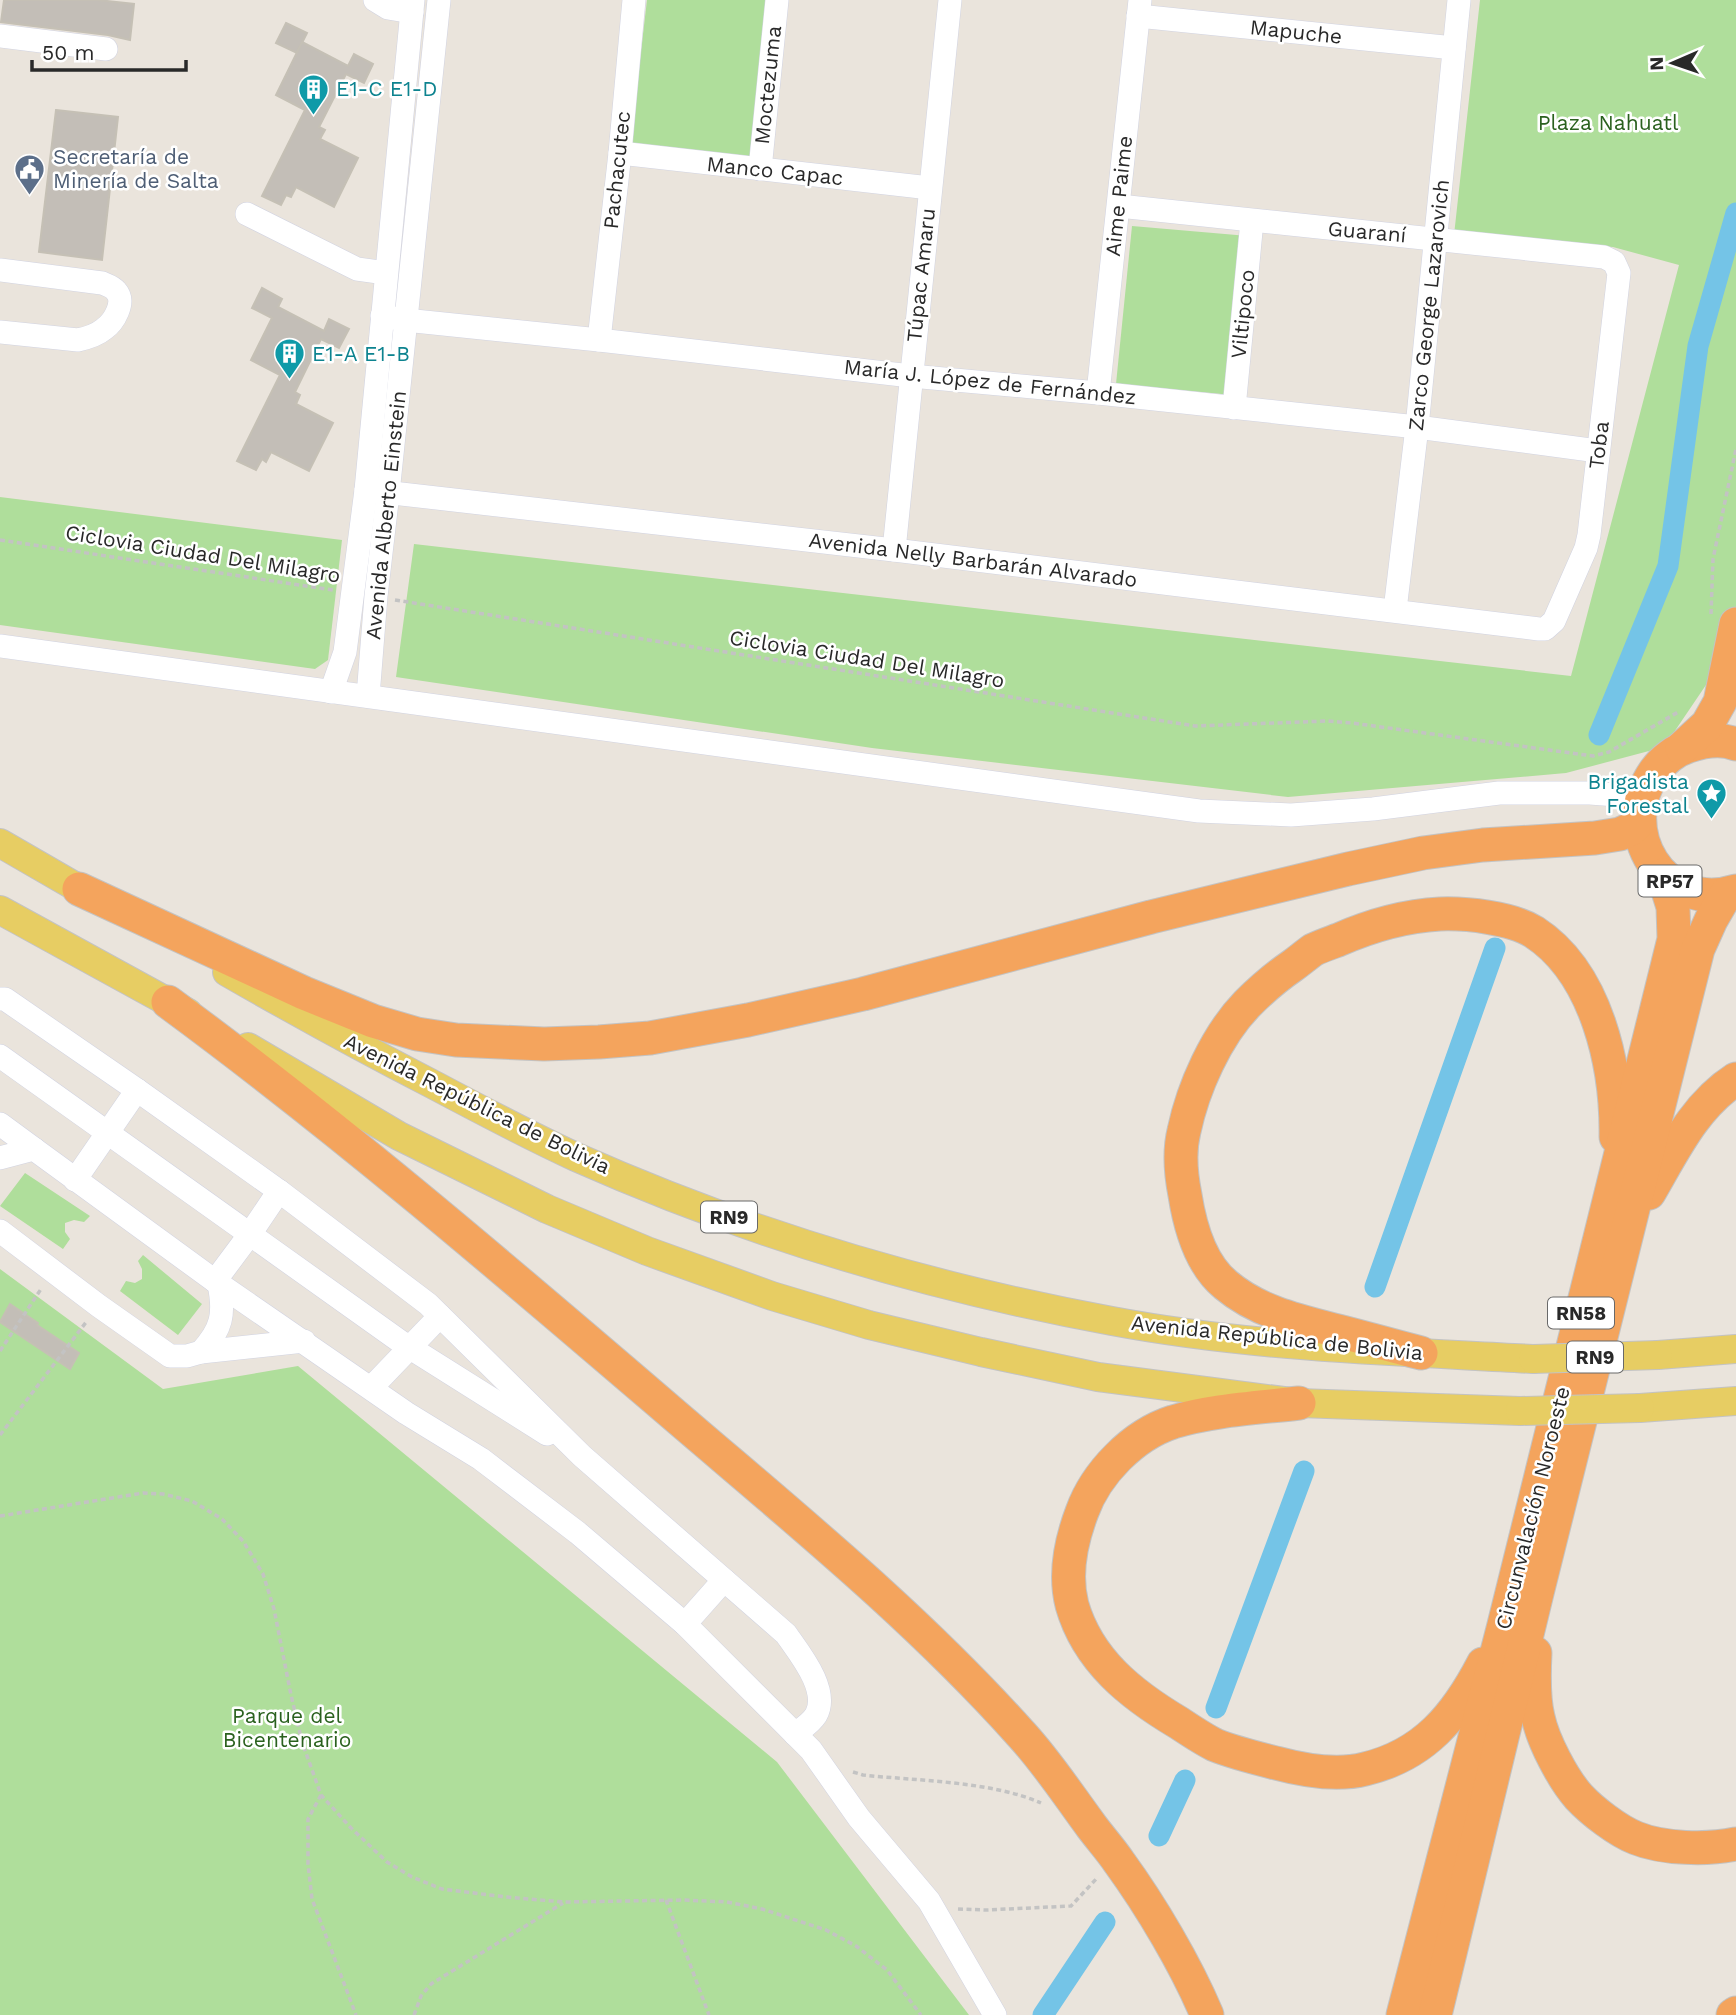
<svg xmlns="http://www.w3.org/2000/svg" width="1736" height="2015" font-family="'Work Sans',sans-serif">
<style>
.green{fill:#afde9b}
.lines{fill:none;stroke-linecap:round;stroke-linejoin:round}
.canal{stroke:#74c4e7;stroke-width:21}
.building{fill:#c3beb7;stroke:#c5c0b5;stroke-width:2}
.minor-casing{stroke:#d1d3e1;stroke-width:24}
.major-casing{stroke:#c3c3c3;stroke-width:30}
.highway-casing{stroke:#c3c3c3;stroke-width:35}
.path{stroke:#c3c3c3;stroke-width:3.5;stroke-dasharray:5 3.5;stroke-linecap:butt}
.minor{stroke:#fff;stroke-width:23}
.major{stroke:#e7cd63;stroke-width:28}
.highway{stroke:#f4a45d;stroke-width:33}
.major-bridge-casing{stroke:#c3c3c3;stroke-width:30;stroke-linecap:butt}
.major-bridge{stroke:#e7cd63;stroke-width:28}
.labels{text-anchor:middle;stroke-width:5;stroke-linejoin:round;paint-order:stroke}
.shield{fill:#fff;stroke:#696969;stroke-width:2}
.shield-label{font-size:19px;font-weight:bold;fill:#292929}
.street-label{font-size:21px;fill:#292929;stroke:#fff}
.culture-label{font-size:21px;fill:#0d838f;stroke:#fff;text-anchor:start}
.park-label{font-size:21px;fill:#2a611e;stroke:#fff}
.service-label{font-size:21px;fill:#4e5e75;stroke:#fff;text-anchor:start}
</style>
<rect width="100%" height="100%" fill="#eae4dc"/>
<g class="green">
<polygon points="647,0 768,0 750,162 629,153"/>
<polygon points="1480,0 1736,0 1736,689 1708,682 1664,747 1566,773 1288,797 872,748 396,677 414,544 1571,676 1679,265 1613,247 1454,235"/>
<polygon points="1132,226 1248,236 1232,395 1116,384"/>
<polygon points="0,497 342,540 328,660 315,669 0,625"/>
<polygon points="25,1173 90,1216 84,1222 74,1220 65,1223 65,1232 70,1239 63,1249 0,1206"/>
<polygon points="143,1255 202,1304 178,1335 120,1291 126,1281 135,1283 142,1279 142,1269 138,1261"/>
<polygon points="0,1269 163,1389 298,1366 777,1762 969,2015 0,2015"/>
</g>
<g class="lines">
<g class="canal">
<polyline points="1599,735 1668,566 1698,346 1736,213"/>
<polyline points="1375,1287 1495,948"/>
<polyline points="1216,1708 1304,1471"/>
<polyline points="1159,1836 1185,1780"/>
<polyline points="1043,2015 1105,1922"/>
</g>
</g>
<g class="building">
<polygon points="4,0 98,0 134,4 130,40 108,35 1,22"/>
<polygon points="286,23 307,33 297,53 276,43"/>
<polygon points="302,42 348,66 354,54 373,64 364,83 346,74 319,127 325,130 320,139 358,158 334,207 296,187 291,197 286,195 281,205 262,196 305,110 276,95"/>
<polygon points="56,110 118,117 102,260 39,252"/>
<polygon points="262,288 282,299 278,307 324,331 329,319 349,329 339,348 321,339 295,392 300,395 296,404 333,423 309,471 271,452 266,462 262,459 256,470 237,461 280,375 251,360 272,318 252,308"/>
<polygon points="10,1304 38,1323 37,1325 79,1353 70,1369 0,1322"/>
</g>
<g class="lines">
<defs>
<g id="minor">
<polyline points="375,0 388,8 412,12"/>
<polyline points="1138,16 1454,48"/>
<polyline points="0,36 106,49"/>
<polyline points="620,153 930,188"/>
<polyline points="760,169 777,0"/>
<polyline points="247,214 357,269 386,273"/>
<path d="M0,270L102,283C107,285 113,287 116,291C126,302 114,322 104,329C97,335 87,338 78,340L0,332"/>
<polyline points="382,316 405,320 599,340 911,376 1098,393 1417,427 1598,451"/>
<polyline points="599,340 620,153 634,0"/>
<polyline points="1098,393 1140,0"/>
<polyline points="1234,408 1252,221"/>
<polyline points="366,490 894,550 1539,629 1545,629 1554,621 1586,548 1589,535 1619,273 1614,262 1604,257 1119,206"/>
<polyline points="894,550 950,0"/>
<polyline points="1395,610 1417,427 1459,0"/>
<polyline points="0,646 1199,811 1291,815 1373,809 1499,793 1590,793 1617,795 1639,805"/>
<polyline points="331,692 345,652 366,490 413,0"/>
<polyline points="368,696 376,596 388,493 439,0"/>
<path d="M0,999H5L137,1090L279,1191L428,1304L582,1456L786,1634C799,1653 830,1690 816,1715C811,1723 803,1728 795,1734"/>
<polyline points="0,1056 401,1342 547,1434"/>
<polyline points="0,1124 34,1149"/>
<path d="M0,1158L34,1149L219,1284C225,1314 222,1329 201,1352"/>
<polyline points="75,1180 137,1090"/>
<polyline points="0,1231 99,1306 170,1356 187,1356 201,1352 304,1341"/>
<polyline points="215,1281 250,1234 279,1191"/>
<polyline points="219,1284 406,1413 481,1459 578,1533 685,1624 811,1750 859,1818 929,1901 995,2015"/>
<polyline points="371,1388 440,1316"/>
<polyline points="685,1624 724,1580"/>
</g>
<g id="major">
<polyline points="0,843 97,899"/>
<polyline points="0,910 188,1013"/>
<path d="M227,972C295,1011 364,1049 434,1085C481,1110 528,1135 576,1157C747,1233 928,1287 1112,1321C1250,1347 1393,1351 1533,1359"/>
<polyline points="248,1047 399,1136 547,1209 647,1251 772,1296 869,1325 981,1352 1098,1377 1299,1403 1520,1411"/>
<polyline points="1658,1355 1736,1349"/>
<polyline points="1640,1408 1736,1401"/>
</g>
<g id="highway">
<path d="M1736,744C1720,738 1704,741 1689,746C1676,750 1663,760 1655,771C1613,830 1663,914 1736,891"/>
<polyline points="1682,748 1707,725 1720,702 1736,624"/>
<polyline points="79,889 304,993 373,1021 417,1034 456,1040 544,1044 599,1042 650,1038 748,1020 863,994 1151,917 1348,869 1423,853 1483,845 1595,838 1620,834 1631,829 1639,821"/>
<path d="M168,1002C338,1127 498,1264 658,1401C782,1508 911,1611 1021,1734C1047,1762 1069,1796 1092,1827C1101,1839 1111,1850 1119,1862C1151,1906 1186,1965 1207,2015"/>
<path d="M1649,1193C1673,1152 1694,1106 1736,1079"/>
<path d="M1421,1353C1393,1346 1366,1338 1338,1331C1299,1321 1258,1312 1226,1285C1200,1264 1190,1227 1185,1195C1181,1175 1179,1151 1184,1131C1193,1088 1216,1036 1247,1004C1261,990 1276,977 1292,966C1299,961 1306,955 1313,950C1321,946 1330,943 1338,940C1372,925 1403,916 1440,914C1466,913 1512,918 1534,932C1597,973 1617,1066 1616,1137"/>
<path d="M1299,1403C1257,1408 1213,1410 1173,1422C1133,1435 1096,1473 1082,1512C1071,1541 1064,1574 1072,1605C1088,1661 1132,1695 1179,1723C1191,1731 1203,1739 1215,1745C1235,1753 1256,1758 1276,1763C1302,1770 1338,1776 1365,1769C1424,1755 1456,1716 1483,1664"/>
<path d="M1535,1653C1534,1673 1533,1697 1538,1717C1543,1741 1563,1779 1579,1797C1592,1811 1618,1831 1636,1838C1663,1849 1707,1850 1736,1844"/>
<polyline points="1403,2015 1504,1625 1674,939 1673,907 1663,875"/>
<polyline points="1435,2015 1537,1593 1698,949 1711,920 1726,894"/>
<polyline points="1733,2015 1736,2013"/>
</g>
</defs>
<use href="#minor" class="minor-casing"/>
<use href="#major" class="major-casing"/>
<use href="#highway" class="highway-casing"/>
<g class="path">
<polyline points="0,540 333,590"/>
<polyline points="395,600 1195,726 1328,721 1352,723 1593,756 1609,752 1680,711"/>
<polyline points="1711,614 1713,559 1736,449"/>
<polyline points="0,1351 41,1289"/>
<polyline points="0,1435 87,1321"/>
<polyline points="0,1516 143,1493 163,1494 192,1501 222,1519 243,1541 263,1574 274,1609 291,1695 302,1742 321,1795 351,1828 387,1862 412,1877 442,1889 506,1897 564,1902 684,1900 727,1902 762,1909 826,1930 856,1946 887,1970 921,2015"/>
<path d="M853,1772L863,1775C918,1781 991,1781 1041,1803"/>
<polyline points="321,1795 308,1819 308,1864 312,1899 356,2015"/>
<polyline points="666,1900 709,2015"/>
<polyline points="958,1909 987,1910 1071,1906 1098,1877"/>
<polyline points="414,2015 421,1996 431,1984 563,1903"/>
</g>
<use href="#minor" class="minor"/>
<use href="#major" class="major"/>
<use href="#highway" class="highway"/>
<defs>
<g id="major-bridge">
<polyline points="1533,1359 1658,1355"/>
<polyline points="1520,1411 1640,1408"/>
</g>
</defs>
<use href="#major-bridge" class="major-bridge-casing"/>
<use href="#major-bridge" class="major-bridge"/>
</g>
<defs>
<symbol id="building-pin" viewBox="-11 -11 22 30"><path d="M0 17L-7.5 6A9.5 9.5 0 1 1 7.5 6Z" fill="#0f9aa8" stroke="#fff"/><path d="M-4-6H4V6H1V3H-1V6H-4ZM-2.5-4.3h1.7v1.8h-1.7ZM.8-4.3h1.7v1.8H.8ZM-2.5-1h1.7V.8h-1.7ZM.8-1h1.7V.8H.8Z" fill="#fff"/></symbol>
<symbol id="civic-pin" viewBox="-11 -11 22 30"><path d="M0 17L-7.5 6A9.5 9.5 0 1 1 7.5 6Z" fill="#5c6f8a" stroke="#fff"/><path d="M-.6-6.5H3V-4.5H.6V-3L4-1V1h2V6H-6V1h2V-1L-.6-3ZM-1.2 2.5V6h2.4V2.5Z" fill="#fff"/></symbol>
<symbol id="sight-pin" viewBox="-11 -11 22 30"><path d="M0 17L-7.5 6A9.5 9.5 0 1 1 7.5 6Z" fill="#0f9aa8" stroke="#fff"/><path d="M0-6L1.8-2.2L6-1.7L2.9 1.2L3.7 5.4L0 3.3L-3.7 5.4L-2.9 1.2L-6-1.7L-1.8-2.2Z" fill="#fff"/></symbol>
</defs>
<g fill-rule="evenodd">
<use href="#building-pin" x="296" y="72" width="35" height="47"/>
<use href="#civic-pin" x="12" y="152" width="35" height="47"/>
<use href="#building-pin" x="272" y="336" width="35" height="47"/>
<use href="#sight-pin" x="1694" y="776" width="35" height="47"/>
</g>
<g class="labels">
<g class="shield">
<rect x="1638.5" y="865.5" width="63" height="31" rx="5"/>
<rect x="701" y="1201.5" width="56" height="31" rx="5"/>
<rect x="1548" y="1297.5" width="66" height="31" rx="5"/>
<rect x="1567" y="1341.5" width="56" height="31" rx="5"/>
</g>
<g class="shield-label">
<text x="1670" y="888">RP57</text>
<text x="729" y="1224">RN9</text>
<text x="1581" y="1320">RN58</text>
<text x="1595" y="1364">RN9</text>
</g>
<g class="street-label">
<text transform="translate(1296 32) rotate(6)" y="7">Mapuche</text>
<text transform="translate(768 85) rotate(-84)" y="7">Moctezuma</text>
<text transform="translate(617 170) rotate(-84)" y="7">Pachacutec</text>
<text transform="translate(775 171) rotate(6)" y="7">Manco Capac</text>
<text transform="translate(1119 196) rotate(-84)" y="7">Aime Paime</text>
<text transform="translate(1367 232) rotate(5)" y="7">Guaraní</text>
<text transform="translate(921 275) rotate(-84)" y="7">Túpac Amaru</text>
<text transform="translate(1429 305) rotate(-84)" y="7">Zarco George Lazarovich</text>
<text transform="translate(1243 314) rotate(-84)" y="7">Viltipoco</text>
<text transform="translate(990 382) rotate(6)" y="7">María J. López de Fernández</text>
<text transform="translate(1599 445) rotate(-83)" y="7">Toba</text>
<text transform="translate(386 515) rotate(-84)" y="7">Avenida Alberto Einstein</text>
<text transform="translate(203 554) rotate(9)" y="7">Ciclovia Ciudad Del Milagro</text>
<text transform="translate(973 560) rotate(7)" y="7">Avenida Nelly Barbarán Alvarado</text>
<text transform="translate(867 659) rotate(9)" y="7">Ciclovia Ciudad Del Milagro</text>
<text transform="translate(477 1104) rotate(26)" y="7">Avenida República de Bolivia</text>
<text transform="translate(1277 1338) rotate(6)" y="7">Avenida República de Bolivia</text>
<text transform="translate(1533 1508) rotate(-76)" y="7">Circunvalación Noroeste</text>
</g>
<g class="culture-label">
<text x="336" y="96">E1-C E1-D</text>
<text x="312" y="361">E1-A E1-B</text>
<text x="1689" y="789" text-anchor="end">Brigadista<tspan x="1689" dy="24">Forestal</tspan></text>
</g>
<g class="park-label">
<text x="1608" y="130">Plaza Nahuatl</text>
<text x="287" y="1723">Parque del<tspan x="287" dy="24">Bicentenario</tspan></text>
</g>
<g class="service-label">
<text x="53" y="164">Secretaría de<tspan x="53" dy="24">Minería de Salta</tspan></text>
</g>
</g>
<g transform="translate(1673 63) rotate(268)" stroke="#ffffff" stroke-width="5" paint-order="stroke">
<path d="M0-5L12 26L0 18L-12 26Z" fill="#292929"/>
<text y="-10" font-size="19" font-weight="bold" text-anchor="middle" fill="#292929">N</text>
</g>
<path d="M32 60v10h154v-10" fill="none" stroke="#292929" stroke-width="3.5"/>
<text x="42" y="60" font-size="21" fill="#292929" stroke="#ffffff" stroke-width="5" paint-order="stroke">50 m</text>
</svg>
